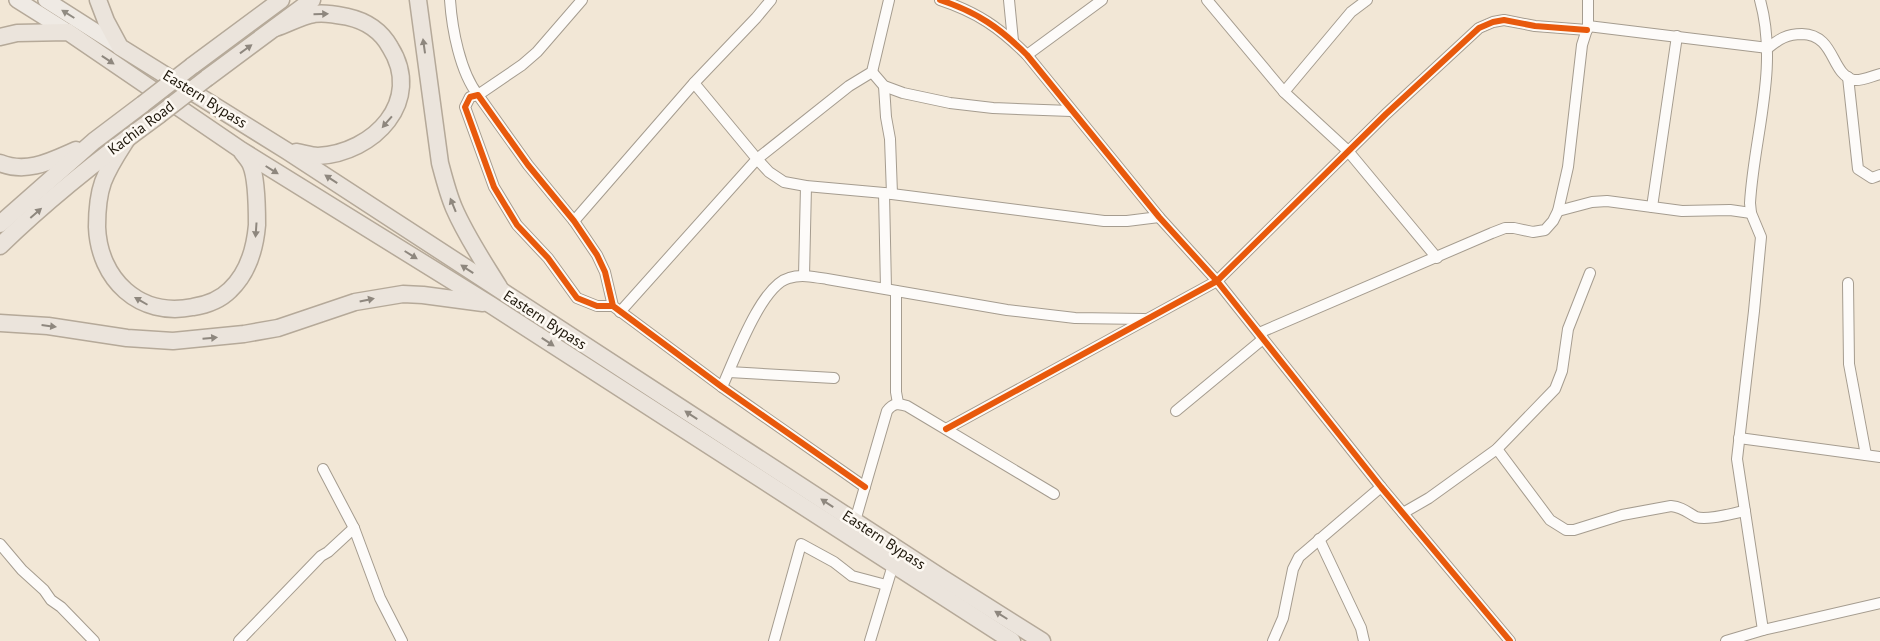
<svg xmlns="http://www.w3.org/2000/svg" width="1880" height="641" font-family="'PT Sans',sans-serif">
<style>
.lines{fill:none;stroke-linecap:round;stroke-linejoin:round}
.minor-casing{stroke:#a59c8f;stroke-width:12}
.primary-casing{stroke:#b5a999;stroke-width:18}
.trunk-casing{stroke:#b5a999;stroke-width:19}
.minor{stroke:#fdfbf9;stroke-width:10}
.primary{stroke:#efeae4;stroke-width:15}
.trunk{stroke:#ebe4dc;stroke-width:16}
.trunk-bridge-casing{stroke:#b5a999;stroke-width:19;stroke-linecap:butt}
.trunk-bridge{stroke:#ebe4dc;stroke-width:16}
.cycleway-casing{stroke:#fdf9f3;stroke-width:9}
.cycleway{stroke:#e8590c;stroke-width:6}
.oneway{fill:#908b82}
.oneway2{fill:#8e877e}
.labels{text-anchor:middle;stroke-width:5;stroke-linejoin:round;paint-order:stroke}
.street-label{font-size:15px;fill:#1d160a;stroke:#fdf9f3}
</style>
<rect width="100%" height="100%" fill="#f2e7d6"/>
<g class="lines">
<defs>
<g id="minor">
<path d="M450,0C452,29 460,72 478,95L522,65L537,52L582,0"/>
<path d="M940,0C977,12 1000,28 1027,55L1159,217L1217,281L1381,487L1510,641"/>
<polyline points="1009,0 1013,41"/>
<polyline points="1207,0 1284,92 1348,151 1437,258"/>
<path d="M1760,0C1779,68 1754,135 1750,203L1751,213L1761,237L1754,311L1737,459L1763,630"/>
<path d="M1588,26L1768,48C1779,39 1787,34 1802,34C1836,35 1830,74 1854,80C1862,81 1872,76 1880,74"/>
<polyline points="1027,55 1102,0"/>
<polyline points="872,72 884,86 903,93 950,103 993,108 1071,111"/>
<polyline points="1848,77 1858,169 1872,178 1880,175"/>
<polyline points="694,83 757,159 769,172 784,182 806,186 884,193 1104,221 1127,221 1159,217"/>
<polyline points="884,86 886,117 890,139 892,194"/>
<polyline points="1284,92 1351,12 1367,0"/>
<polyline points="884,193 886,289"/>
<polyline points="1652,207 1677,36"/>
<polyline points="1558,211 1592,202 1607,201 1682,211 1730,210 1751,213"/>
<polyline points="574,221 694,83 756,18 771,0"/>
<polyline points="804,276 806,186"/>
<polyline points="1848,283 1849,364 1866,455"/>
<polyline points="896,291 896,392 898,403"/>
<polyline points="613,306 605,272 597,255 574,221 528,165 478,95 470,97 465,107 494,187 517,225 548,258 577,298 597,306 613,306 722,387 865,487"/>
<polyline points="620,312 757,159 849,86 872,72 889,0"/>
<polyline points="1259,333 1492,233 1505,228 1514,228 1533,232 1545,230 1553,221 1558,211 1568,167 1582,45 1588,26 1588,0"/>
<polyline points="729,372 834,378"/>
<path d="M722,387C734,361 761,285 789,278C801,274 815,277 827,279L1007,310L1075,318L1144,319"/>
<polyline points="1176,411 1263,339"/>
<polyline points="946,429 1217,281 1386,114 1479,28 1493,22 1504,20 1535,26 1587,30"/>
<polyline points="1739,438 1880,457"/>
<path d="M1497,449L1550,520L1566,530H1574L1622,515L1671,506C1682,507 1687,512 1696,517C1707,521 1733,513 1745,511"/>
<polyline points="323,469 354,528 380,598 402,641"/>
<polyline points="1403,513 1429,498 1497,449 1555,389 1562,371 1568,329 1590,273"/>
<path d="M855,521L887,411C893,403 898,403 907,406L1054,494"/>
<polyline points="1319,539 1361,628 1364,641"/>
<polyline points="0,544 22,570 44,590 51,600 61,607 94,641"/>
<polyline points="239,641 321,556 328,552 354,528"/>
<polyline points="774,641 801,544 834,562 852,576 886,585"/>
<polyline points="870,641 893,565"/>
<polyline points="1273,641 1283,618 1293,569 1299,557 1381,487"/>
<polyline points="1726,641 1763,630 1880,603"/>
</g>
<g id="primary">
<polyline points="17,0 68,32"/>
<polyline points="46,0 120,47"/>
</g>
<g id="trunk">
<polyline points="98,0 106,21 120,47 287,151 942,578 1042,641"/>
<path d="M418,0L440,163C444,178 448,194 454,208C466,236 483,261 499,287"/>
<path d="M275,28C288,24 301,16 314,14C325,12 338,15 348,17C366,21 381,31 390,47C424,101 374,153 318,156C311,156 303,153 296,152"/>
<polyline points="0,37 17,33 68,32 241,150 491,305 1012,641"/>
<polyline points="192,66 281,0"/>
<polyline points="207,78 312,0"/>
<path d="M127,139C118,153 109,166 103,182C98,196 97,212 97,227C99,279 139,318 193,307C206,305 220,300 230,290C248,273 255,248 257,225C257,209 257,179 251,165C249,160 245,156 242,152"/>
<path d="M0,163C27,174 51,161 76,150"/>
<polyline points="0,224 94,141 143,104"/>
<path d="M0,246C49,198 104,155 159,115"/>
<polyline points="0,323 48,326 127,338 173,341 244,334 278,328 355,302 403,294 423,295 483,303"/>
</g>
</defs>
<use href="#minor" class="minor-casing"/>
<use href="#primary" class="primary-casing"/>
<use href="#trunk" class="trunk-casing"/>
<use href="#minor" class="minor"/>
<use href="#primary" class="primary"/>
<use href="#trunk" class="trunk"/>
<defs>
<g id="trunk-bridge">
<polyline points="143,104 192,66"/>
<polyline points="159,115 207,78"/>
</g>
</defs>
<use href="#trunk-bridge" class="trunk-bridge-casing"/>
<use href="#trunk-bridge" class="trunk-bridge"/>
<defs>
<g id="cycleway">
<path d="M940,0C977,12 1000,28 1027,55L1159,217L1217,281L1381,487L1510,641"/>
<polyline points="613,306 605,272 597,255 574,221 528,165 478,95 470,97 465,107 494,187 517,225 548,258 577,298 597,306 613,306 722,387 865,487"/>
<polyline points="946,429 1217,281 1386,114 1479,28 1493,22 1504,20 1535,26 1587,30"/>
</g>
</defs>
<use href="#cycleway" class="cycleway-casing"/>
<use href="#cycleway" class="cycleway"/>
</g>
<defs><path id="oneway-solid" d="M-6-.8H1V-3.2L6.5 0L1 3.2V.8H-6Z" transform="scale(1.25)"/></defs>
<use class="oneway" href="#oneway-solid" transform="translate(68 14) rotate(-148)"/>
<g class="oneway2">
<use href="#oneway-solid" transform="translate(321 14) rotate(-2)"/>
<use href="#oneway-solid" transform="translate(424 46) rotate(-98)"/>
<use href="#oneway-solid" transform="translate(246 49) rotate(-36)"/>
<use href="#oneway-solid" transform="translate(108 60) rotate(34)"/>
<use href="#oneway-solid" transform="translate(387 122) rotate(131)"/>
<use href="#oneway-solid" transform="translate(272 170) rotate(32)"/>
<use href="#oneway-solid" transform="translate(331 179) rotate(-147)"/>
<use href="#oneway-solid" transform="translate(453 205) rotate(-112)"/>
<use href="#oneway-solid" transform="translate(36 213) rotate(-41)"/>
<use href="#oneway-solid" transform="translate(256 230) rotate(94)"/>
<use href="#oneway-solid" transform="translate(411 255) rotate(32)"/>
<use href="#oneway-solid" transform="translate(467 269) rotate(-147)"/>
<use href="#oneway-solid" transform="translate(367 300) rotate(-12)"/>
<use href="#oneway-solid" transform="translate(141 301) rotate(-150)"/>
<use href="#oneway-solid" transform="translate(49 326) rotate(7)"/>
<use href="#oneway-solid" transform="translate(210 338) rotate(-5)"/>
<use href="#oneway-solid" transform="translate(548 342) rotate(33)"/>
<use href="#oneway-solid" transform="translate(691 415) rotate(-147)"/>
<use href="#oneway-solid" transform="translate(827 503) rotate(-147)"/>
<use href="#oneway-solid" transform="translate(1001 615) rotate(-148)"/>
</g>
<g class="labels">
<g class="street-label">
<text transform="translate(205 99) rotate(32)" y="5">Eastern Bypass</text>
<text transform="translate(141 128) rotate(-37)" y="5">Kachia Road</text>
<text transform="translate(545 320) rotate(33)" y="5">Eastern Bypass</text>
<text transform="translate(884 540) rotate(33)" y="5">Eastern Bypass</text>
</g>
</g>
</svg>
